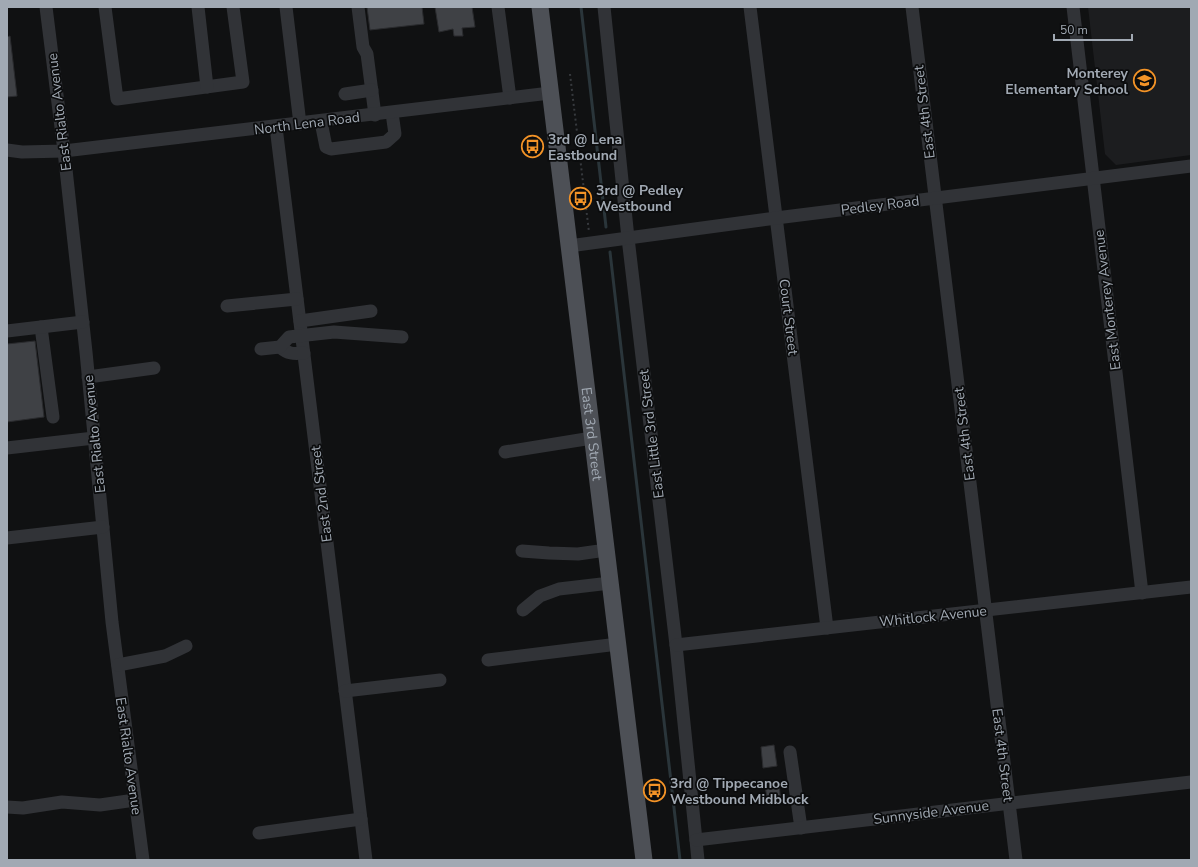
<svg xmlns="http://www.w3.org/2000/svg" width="1198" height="867" font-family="'Nunito Sans',sans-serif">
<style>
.built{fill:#1c1d1f}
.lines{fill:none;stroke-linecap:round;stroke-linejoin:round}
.stream{stroke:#2a353a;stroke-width:3}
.building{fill:#3f4145;stroke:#2a2b2e}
.path{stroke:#373a3e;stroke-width:2;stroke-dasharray:2 3;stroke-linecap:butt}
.minor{stroke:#313337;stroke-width:13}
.major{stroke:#4d5056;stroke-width:17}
.labels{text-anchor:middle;stroke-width:3.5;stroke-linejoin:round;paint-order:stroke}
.poi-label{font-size:14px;font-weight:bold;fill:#a1a9b3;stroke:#0b0c0d;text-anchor:start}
.street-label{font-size:14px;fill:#a1a9b3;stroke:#0b0c0d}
</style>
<rect width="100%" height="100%" fill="#101112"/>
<polygon class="built" points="1088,7 1191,7 1191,155 1116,165 1105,154"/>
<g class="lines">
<g class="stream">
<polyline points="581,7 606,227"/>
<polyline points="610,252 680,860"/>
</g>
</g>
<g class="building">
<polygon points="367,7 422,7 424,24 370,30"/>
<polygon points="435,7 472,7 475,27 462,28 463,36 454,36 453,29 439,32"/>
<polygon points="10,36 17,96 7,97 7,37"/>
<polygon points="35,341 44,417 7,422 7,344"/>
<polygon points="774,745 777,766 763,768 761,747"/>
<polygon points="779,783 781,804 768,805 765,785"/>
</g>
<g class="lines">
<polyline class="path" points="570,74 589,232"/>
<g class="minor">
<polyline points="46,7 64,151 86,352 112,622 143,860"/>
<polyline points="105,7 117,99 243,82 233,7"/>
<polyline points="198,7 207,87"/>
<polyline points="286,7 300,124"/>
<polyline points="358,7 363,47 367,54 375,115"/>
<polyline points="498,7 510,98"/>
<polyline points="604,7 628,238 676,645 698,860"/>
<polyline points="750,7 827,628"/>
<polyline points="912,7 1016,860"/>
<polyline points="1073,7 1142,593"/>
<polyline points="345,94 372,90"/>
<polyline points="321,122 326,147 331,149 386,142 395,134 392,113"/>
<polyline points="276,127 366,860"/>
<polyline points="7,150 22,152 64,151 550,93"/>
<polyline points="569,246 776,218 1191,166"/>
<polyline points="227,306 297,299"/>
<polyline points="300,321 371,311"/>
<polyline points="41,327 53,417"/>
<polyline points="7,331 83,322"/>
<path d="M280,347C288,354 293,354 304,353"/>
<polyline points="261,349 280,347 289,337 334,332 402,337"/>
<polyline points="88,377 154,368"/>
<polyline points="7,448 94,438"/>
<polyline points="505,452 592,438"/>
<polyline points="7,538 103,527"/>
<polyline points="522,551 549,553 578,554 606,550"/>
<polyline points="523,610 540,596 559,589 610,583"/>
<polyline points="676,645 1191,587"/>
<polyline points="488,660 618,644"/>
<polyline points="118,665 165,656 186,646"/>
<polyline points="345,691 440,680"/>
<polyline points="790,752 801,828"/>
<polyline points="7,807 23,808 62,802 100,805 135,800"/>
<polyline points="259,833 361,819"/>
<polyline points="696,840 1191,782"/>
</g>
<path class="major" id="s1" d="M540,7L644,860"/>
</g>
<defs>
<symbol id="school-ring" viewBox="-11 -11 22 22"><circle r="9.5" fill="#0b0c0d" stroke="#f39327" stroke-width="1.5"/><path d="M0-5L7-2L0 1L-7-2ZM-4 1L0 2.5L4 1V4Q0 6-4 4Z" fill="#f39327"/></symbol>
<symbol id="bus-ring" viewBox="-11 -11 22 22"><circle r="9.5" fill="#0b0c0d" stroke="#f39327" stroke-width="1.5"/><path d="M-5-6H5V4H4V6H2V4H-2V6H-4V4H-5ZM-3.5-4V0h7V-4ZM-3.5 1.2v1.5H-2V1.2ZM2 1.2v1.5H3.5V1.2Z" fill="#f39327"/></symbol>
</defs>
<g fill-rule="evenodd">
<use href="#school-ring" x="1132" y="68" width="25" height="25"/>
<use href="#bus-ring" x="520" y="134" width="25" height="25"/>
<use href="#bus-ring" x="568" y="186" width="25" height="25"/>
<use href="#bus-ring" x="642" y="778" width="25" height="25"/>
</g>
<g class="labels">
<g class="poi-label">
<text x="1128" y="78" text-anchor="end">Monterey<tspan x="1128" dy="16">Elementary School</tspan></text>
<text x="548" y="144">3rd @ Lena<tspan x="548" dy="16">Eastbound</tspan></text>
<text x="596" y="195">3rd @ Pedley<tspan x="596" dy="16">Westbound</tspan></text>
<text x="670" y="788">3rd @ Tippecanoe<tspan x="670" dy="16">Westbound Midblock</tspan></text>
</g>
<g class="street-label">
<text transform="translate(59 112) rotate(-97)" y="5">East Rialto Avenue</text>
<text transform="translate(924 112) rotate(-97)" y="5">East 4th Street</text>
<text transform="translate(307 123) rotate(-7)" y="5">North Lena Road</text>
<text transform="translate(880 205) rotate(-7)" y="5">Pedley Road</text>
<text transform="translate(1107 300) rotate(-97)" y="5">East Monterey Avenue</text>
<text transform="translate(789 317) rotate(83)" y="5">Court Street</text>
<text transform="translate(94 434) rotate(-96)" y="5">East Rialto Avenue</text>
<text dy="5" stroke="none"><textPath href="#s1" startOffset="430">East 3rd Street</textPath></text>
<text transform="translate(651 434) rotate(-97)" y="5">East Little 3rd Street</text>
<text transform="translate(964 434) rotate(-97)" y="5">East 4th Street</text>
<text transform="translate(321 494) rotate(-97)" y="5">East 2nd Street</text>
<text transform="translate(933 616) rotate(-6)" y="5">Whitlock Avenue</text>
<text transform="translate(1003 755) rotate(83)" y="5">East 4th Street</text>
<text transform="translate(129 756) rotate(82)" y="5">East Rialto Avenue</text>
<text transform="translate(931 812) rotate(-7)" y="5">Sunnyside Avenue</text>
</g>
</g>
<rect width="1198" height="867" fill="none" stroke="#a1a9b3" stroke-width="16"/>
<path d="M1054 34v6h78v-6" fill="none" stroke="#a1a9b3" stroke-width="2"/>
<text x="1060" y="34" font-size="12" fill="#a1a9b3" stroke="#0b0c0d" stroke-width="3" paint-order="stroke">50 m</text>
</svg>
